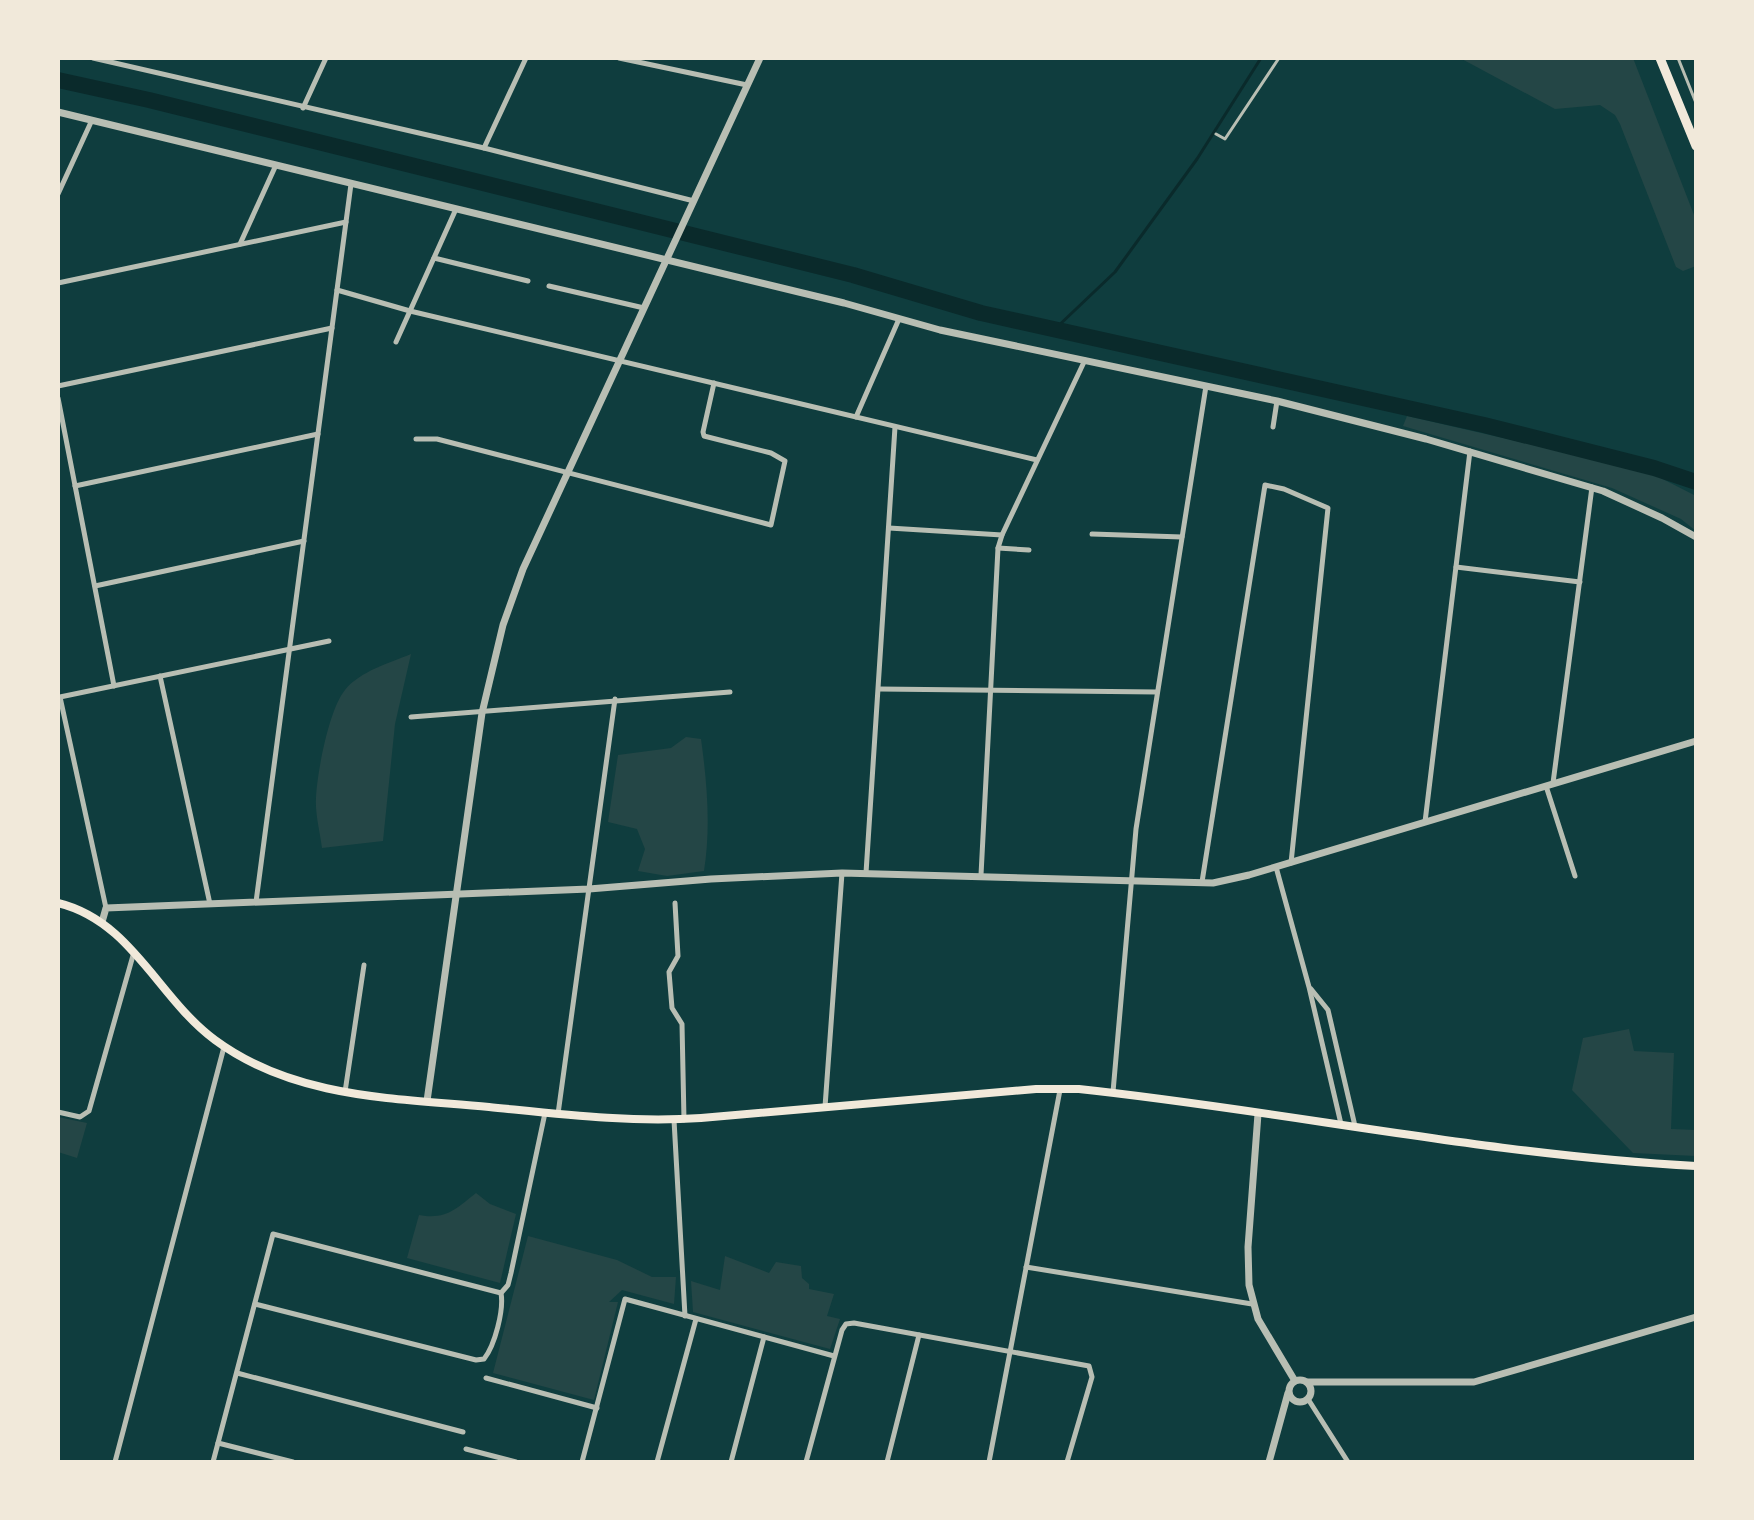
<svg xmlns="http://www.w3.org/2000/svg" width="1754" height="1520" font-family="Arial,sans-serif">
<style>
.green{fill:#244646}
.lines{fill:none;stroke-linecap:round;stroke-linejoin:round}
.stream{stroke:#0a2a2b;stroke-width:3}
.river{stroke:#0a2a2b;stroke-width:16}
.service{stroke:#b8beb3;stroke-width:3}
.minor{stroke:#b8beb3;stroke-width:5}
.tertiary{stroke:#b8beb3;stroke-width:7}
.secondary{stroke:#f1e9da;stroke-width:8}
.trunk{stroke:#f1e9da;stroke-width:9}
</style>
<rect width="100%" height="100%" fill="#0f3d3e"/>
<g class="green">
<polygon points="1460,58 1633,58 1696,220 1696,266 1683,271 1676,267 1620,124 1615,115 1600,105 1555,109"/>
<polygon points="1407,416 1647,471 1696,496 1696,531 1681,519 1612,488 1403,426"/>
<path d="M411,654L395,724L383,841L322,848C320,832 315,814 316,798C317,773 329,709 345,690C360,671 390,663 411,654Z"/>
<path d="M686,737L701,739C707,782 711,828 704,871L667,876L638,871L645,849L637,829L608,822L618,755L671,748Z"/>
<polygon points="1629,1029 1634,1051 1674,1053 1671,1129 1696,1130 1696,1156 1633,1153 1572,1090 1583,1038"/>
<polygon points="58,1117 87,1123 77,1158 58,1152"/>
<path d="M476,1193L490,1204L516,1214L500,1283L407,1258L419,1215C446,1220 456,1209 476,1193Z"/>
<polygon points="528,1236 617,1260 652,1277 676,1277 674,1304 622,1290 609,1302 618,1302 594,1400 493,1373"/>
<polygon points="725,1256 769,1273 776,1262 801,1266 802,1278 809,1284 809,1289 834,1294 827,1316 840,1319 830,1349 693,1312 691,1281 720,1290"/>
</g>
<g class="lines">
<polyline class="stream" points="1055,329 1115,272 1197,159 1261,58"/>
<polyline class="river" points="58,80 149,100 853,275 981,313 1484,425 1654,468 1696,482"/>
<g class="service">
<polyline points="1678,58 1696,103"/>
<polyline points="1216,134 1225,139 1279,58"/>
</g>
<g class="minor">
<polyline points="93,58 484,148 694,201"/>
<polyline points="619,58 747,85"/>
<polyline points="303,108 326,58"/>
<polyline points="484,148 526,58"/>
<polyline points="58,194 92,120"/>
<polyline points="240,244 276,165"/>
<polyline points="434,258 528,281"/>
<polyline points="58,283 346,222"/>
<polyline points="549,286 644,308"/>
<polyline points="337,290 410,311 1037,460"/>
<polyline points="396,342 456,209"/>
<polyline points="58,386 332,328"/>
<polyline points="58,398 114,686"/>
<polyline points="856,417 899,319"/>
<polyline points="1273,427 1277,401"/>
<polyline points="416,439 437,439 771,525 785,461 771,453 704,436 703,432 714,383"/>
<polyline points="75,486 318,434"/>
<polyline points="889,528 1002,535"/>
<polyline points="1092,534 1182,537"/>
<polyline points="998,548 1029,550"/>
<polyline points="1456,567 1580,582"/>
<polyline points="95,586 304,541"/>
<polyline points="160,676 210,904"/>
<polyline points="879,689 1157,692"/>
<polyline points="411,717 730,692"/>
<polyline points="1553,783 1592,487"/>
<polyline points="1546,786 1575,876"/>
<polyline points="1425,822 1470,451"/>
<polyline points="1276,867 1309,987 1341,1124"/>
<polyline points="866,873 895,427"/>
<polyline points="981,875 998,548 1002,535 1085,360"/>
<polyline points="1202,882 1265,485 1284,489 1328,508 1291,863"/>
<polyline points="256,902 351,184"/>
<polyline points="675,903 678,956 669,972 672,1008 682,1024 684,1120"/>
<polyline points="106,908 60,697 329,641"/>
<polyline points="1311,989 1328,1010 1355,1126"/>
<polyline points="345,1092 364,965"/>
<polyline points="1113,1092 1136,829 1206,386"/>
<polyline points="825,1107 842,873"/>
<polyline points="58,1112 80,1117 89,1111 134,952"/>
<polyline points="558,1114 615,699"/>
<polyline points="674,1120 685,1316"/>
<polyline points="1026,1267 1252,1304"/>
<path d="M255,1304L476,1360L484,1359C495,1345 504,1310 501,1293L508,1285L511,1273L545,1113"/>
<polyline points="237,1373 463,1432"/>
<polyline points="486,1378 597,1408"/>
<polyline points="1308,1399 1348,1462"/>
<polyline points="218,1443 293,1462"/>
<polyline points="466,1449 516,1462"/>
<polyline points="115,1462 224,1047"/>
<polyline points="213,1462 273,1234 501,1293"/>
<polyline points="582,1462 625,1299 834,1356"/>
<polyline points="657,1462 696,1319"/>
<polyline points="731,1462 764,1337"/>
<polyline points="806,1462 842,1330 846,1324 854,1323 1089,1366 1092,1377 1067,1462"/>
<polyline points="887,1462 919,1335"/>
<polyline points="989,1462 1060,1090"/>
</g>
<g class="tertiary">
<polyline points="58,112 844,303 940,330 1277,401 1426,439 1603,491 1662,518 1696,537"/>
<polyline points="102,922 106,908 589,889 711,879 842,873 1213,883 1249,875 1696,741"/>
<polyline points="427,1101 482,713 503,625 523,569 760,58"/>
<polyline points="1258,1114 1248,1247 1249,1285 1258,1319 1295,1381"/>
<circle cx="1300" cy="1391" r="11"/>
<polyline points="1307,1382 1474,1382 1696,1317"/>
<polyline points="1269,1462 1288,1393"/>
</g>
<path class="secondary" d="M58,903C132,921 158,998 215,1040C295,1099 395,1098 489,1107C559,1114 630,1123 701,1118L1036,1089H1079C1285,1111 1489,1155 1696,1166"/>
<polyline class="trunk" points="1660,58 1696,146"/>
</g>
<rect width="1754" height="1520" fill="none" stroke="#f1e9da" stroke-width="120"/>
</svg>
